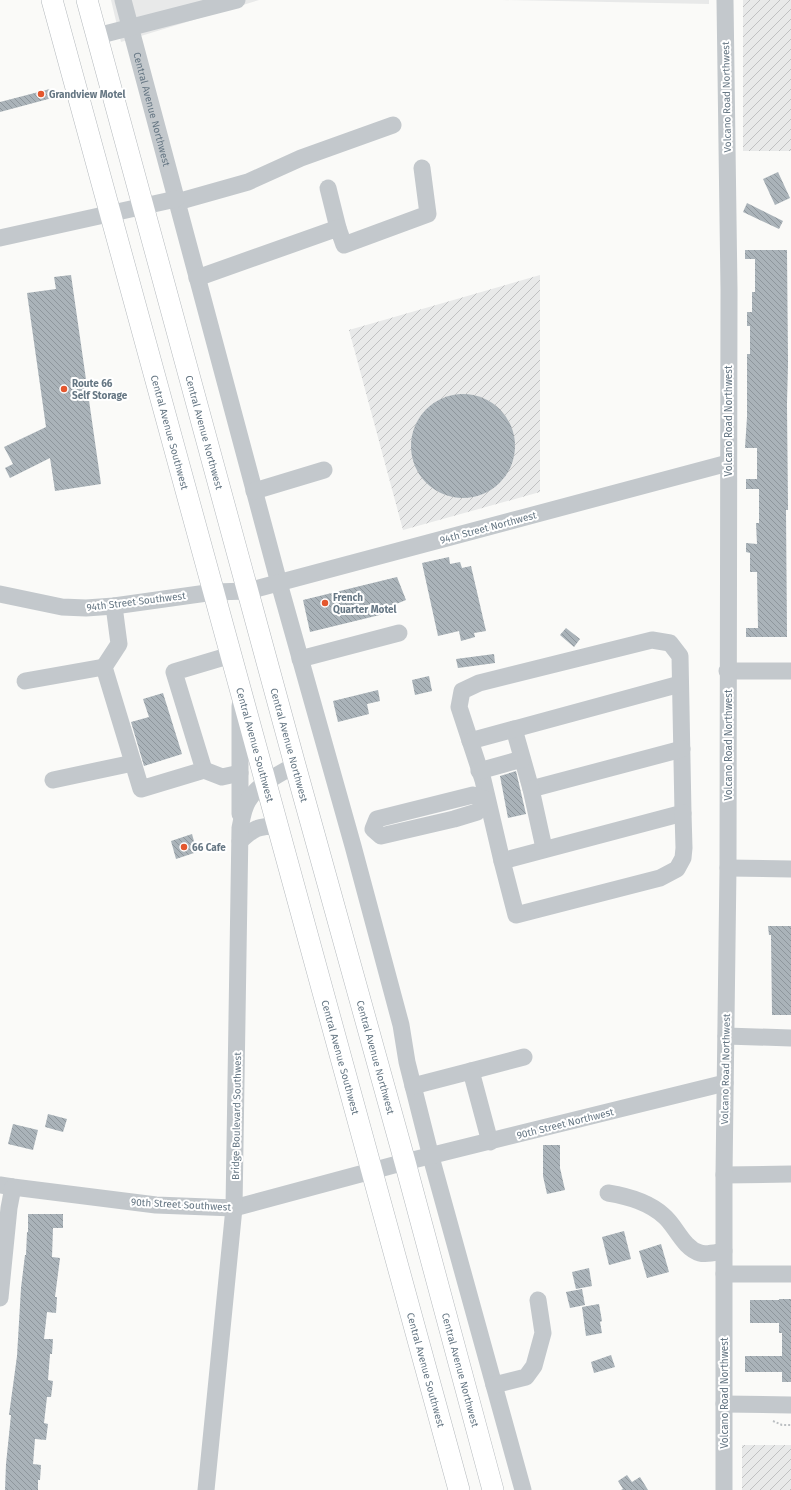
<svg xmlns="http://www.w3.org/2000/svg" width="791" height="1490" font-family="'Fira Sans',sans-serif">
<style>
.built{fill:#e8e9e9}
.industrial{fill:url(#industrial-furrows)}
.building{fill:url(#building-back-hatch)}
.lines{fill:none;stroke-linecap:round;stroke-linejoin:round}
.major-casing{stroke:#b5babe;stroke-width:22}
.path{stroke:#bbbfc2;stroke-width:2;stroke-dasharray:2 2;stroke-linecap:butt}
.minor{stroke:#c3c8cc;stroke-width:17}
.major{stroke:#fff;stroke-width:21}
.poi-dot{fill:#e4572e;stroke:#fff;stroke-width:1.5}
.labels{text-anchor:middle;stroke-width:4;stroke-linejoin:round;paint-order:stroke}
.poi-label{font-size:10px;font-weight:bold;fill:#657683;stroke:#fff;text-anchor:start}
.street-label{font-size:10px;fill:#657683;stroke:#fff}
</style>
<defs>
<pattern id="industrial-furrows" width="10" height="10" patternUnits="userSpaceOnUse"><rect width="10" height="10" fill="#e8e9e9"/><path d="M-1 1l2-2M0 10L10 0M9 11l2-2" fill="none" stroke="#c0c1c2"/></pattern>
<pattern id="building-back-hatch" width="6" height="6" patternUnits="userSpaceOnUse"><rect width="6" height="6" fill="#aab3b9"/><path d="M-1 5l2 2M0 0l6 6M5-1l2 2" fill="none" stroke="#8e969c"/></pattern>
</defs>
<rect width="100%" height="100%" fill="#fafaf8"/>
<g class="built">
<polygon points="111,0 259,0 121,42"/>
<polygon points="502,0 709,0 709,4"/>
</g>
<g class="industrial">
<rect x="743" y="0" width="48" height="151"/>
<polygon points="540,275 540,492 403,530 349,330"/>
<rect x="742" y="1445" width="49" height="45"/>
</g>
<g class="building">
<polygon points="50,89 52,98 0,112 0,102"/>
<polygon points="778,172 790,198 775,205 763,179"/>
<polygon points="747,203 783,221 779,229 743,212"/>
<polygon points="745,250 787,250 788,363 787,404 788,510 786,510 787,637 746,637 746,628 758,628 757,572 750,572 750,553 746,552 746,543 757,544 756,523 759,523 759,489 746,489 746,479 757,479 757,448 745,448 747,417 747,354 750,354 750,326 747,326 747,312 752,312 752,292 755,292 755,259 745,259"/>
<polygon points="71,275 101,484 55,491 50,458 10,478 5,468 13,464 4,447 46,427 27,293 56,289 54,277"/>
<circle cx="463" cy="446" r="52"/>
<polygon points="449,557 450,564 460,562 462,568 471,566 486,631 474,633 475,637 461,641 459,631 438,636 422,563"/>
<polygon points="397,577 406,600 391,606 392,612 310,632 303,600"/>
<polygon points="566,628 580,639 574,647 560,635"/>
<polygon points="494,654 495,663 458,668 456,659"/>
<polygon points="429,676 432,691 415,695 412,680"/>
<polygon points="378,690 380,701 367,704 369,714 338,722 333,701"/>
<polygon points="163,693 182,754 144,766 131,722 149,717 143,699"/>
<polygon points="516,771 526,814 508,818 500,776"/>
<polygon points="192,834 197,852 176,859 171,841"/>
<polygon points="768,926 791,926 791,1015 772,1015 771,935 769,935"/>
<polygon points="48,1114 67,1119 63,1132 45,1127"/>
<polygon points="13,1124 38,1130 33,1150 8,1144"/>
<polygon points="543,1145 560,1145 560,1168 565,1190 547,1194 543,1176"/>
<polygon points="28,1214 63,1214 63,1228 53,1228 52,1257 60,1258 55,1297 57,1297 56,1313 47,1312 44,1339 53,1339 52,1354 50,1354 48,1380 53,1381 51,1397 47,1397 44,1423 48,1424 46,1440 35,1439 33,1464 41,1465 40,1480 38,1480 38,1490 5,1490 6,1464 11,1415 9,1415 17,1356 21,1288 25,1255 26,1255 27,1232 28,1232"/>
<polygon points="624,1231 631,1259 609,1265 602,1237"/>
<polygon points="661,1244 669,1272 647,1278 639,1251"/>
<polygon points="589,1268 592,1286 576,1289 572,1272"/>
<polygon points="582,1289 585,1305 570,1308 566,1292"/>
<polygon points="779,1299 791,1299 791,1382 782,1382 782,1372 745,1372 745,1356 782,1356 782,1333 779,1333 779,1323 750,1323 750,1300 779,1300"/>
<polygon points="599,1304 602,1321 600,1322 602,1333 586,1336 582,1307"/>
<polygon points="611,1355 615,1367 594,1373 591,1362"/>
<polygon points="627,1475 632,1482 640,1477 648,1490 621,1490 623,1489 618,1481"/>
</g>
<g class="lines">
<defs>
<g id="major">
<path id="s2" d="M52,0L459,1490"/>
<path id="s3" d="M87,0L295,765L405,1162L493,1490"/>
</g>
</defs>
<use href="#major" class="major-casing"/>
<polyline class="path" points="773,1421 782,1425 791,1425"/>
<g class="minor">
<path id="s1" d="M123,0L279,583L353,846L401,1025L407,1062L431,1157L523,1490"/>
<polyline points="97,36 237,0"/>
<polyline points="328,188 338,228"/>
<polyline points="177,202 248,182 301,158 393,125"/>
<polyline points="0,238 176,199"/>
<polyline points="197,278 338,228 344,245 428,214 422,168"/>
<polyline points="254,491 324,470"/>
<polyline points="0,594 62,607 86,608 114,606 214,592 248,591 728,463"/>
<polyline points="114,606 119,644 104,667 141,789 204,770 174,672 231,655"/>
<polygon points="652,640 670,643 680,656 683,813 502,861 483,780 459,707 462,691 479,683"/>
<polyline points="300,659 399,633"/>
<polyline points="727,671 791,671"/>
<polyline points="25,681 104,667"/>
<polyline points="514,729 531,789 682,749"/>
<polyline points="470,741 680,684"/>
<polyline points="204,770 222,777 240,773"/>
<polyline points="479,771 522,759"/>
<polyline points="53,780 133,763"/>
<polyline points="531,789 544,848"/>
<polygon points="473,795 487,800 477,812 454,819 381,836 373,829 377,819"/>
<polyline points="240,814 240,706"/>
<path d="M240,841C254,828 258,826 278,826"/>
<polyline points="502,861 516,915 660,878 677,869 683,858 684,848 683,813"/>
<polyline points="728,868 791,869"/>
<polyline points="726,1036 791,1038"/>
<polyline points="471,1071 524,1057"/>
<polyline points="413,1086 471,1071 490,1142"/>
<polyline points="724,1175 791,1174"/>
<polyline points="0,1185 13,1187 156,1205 234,1208 405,1162 725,1083"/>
<path d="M608,1193C627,1196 649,1202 664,1216C676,1226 683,1248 700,1253C707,1255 717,1252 724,1251"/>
<polyline points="724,1274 791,1274"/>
<polyline points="0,1298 9,1208 13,1187"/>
<polyline points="494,1385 526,1377 534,1366 543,1333 538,1300"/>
<polyline points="724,1404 791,1405"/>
<path d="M206,1490L234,1208L240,828C242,819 243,809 248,801C258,784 278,775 295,765"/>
<polyline points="724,1490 724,1175 728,868 729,290 725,0"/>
</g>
<use href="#major" class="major"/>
</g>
<g class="poi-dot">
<circle cx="41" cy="94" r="4"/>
<circle cx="64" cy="389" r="4"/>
<circle cx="325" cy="603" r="4"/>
<circle cx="184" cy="847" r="4"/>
</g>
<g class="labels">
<g class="poi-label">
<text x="49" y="98">Grandview Motel</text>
<text x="72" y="387">Route 66<tspan x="72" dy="12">Self Storage</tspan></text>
<text x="333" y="601">French<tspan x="333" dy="12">Quarter Motel</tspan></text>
<text x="192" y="851">66 Cafe</text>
</g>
<g class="street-label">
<text transform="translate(726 97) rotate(-91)" y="4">Volcano Road Northwest</text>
<text dy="4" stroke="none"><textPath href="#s1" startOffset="113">Central Avenue Northwest</textPath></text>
<text transform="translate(728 421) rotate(-90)" y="4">Volcano Road Northwest</text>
<text dy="4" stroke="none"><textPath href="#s2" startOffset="448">Central Avenue Southwest</textPath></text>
<text dy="4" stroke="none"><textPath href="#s3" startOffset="448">Central Avenue Northwest</textPath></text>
<text transform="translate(488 527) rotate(-15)" y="4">94th Street Northwest</text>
<text transform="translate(136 601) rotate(-7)" y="4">94th Street Southwest</text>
<text dy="4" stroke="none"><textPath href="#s2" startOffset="772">Central Avenue Southwest</textPath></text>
<text dy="4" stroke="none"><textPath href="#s3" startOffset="772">Central Avenue Northwest</textPath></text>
<text transform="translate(728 745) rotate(-90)" y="4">Volcano Road Northwest</text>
<text dy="4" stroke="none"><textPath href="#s2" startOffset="1096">Central Avenue Southwest</textPath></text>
<text dy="4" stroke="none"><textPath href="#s3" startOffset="1096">Central Avenue Northwest</textPath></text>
<text transform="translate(725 1069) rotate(-89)" y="4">Volcano Road Northwest</text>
<text transform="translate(236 1116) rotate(-89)" y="4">Bridge Boulevard Southwest</text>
<text transform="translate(565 1123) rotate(-14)" y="4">90th Street Northwest</text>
<text transform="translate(181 1204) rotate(3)" y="4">90th Street Southwest</text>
<text dy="4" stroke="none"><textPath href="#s2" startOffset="1420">Central Avenue Southwest</textPath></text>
<text dy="4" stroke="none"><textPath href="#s3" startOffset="1420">Central Avenue Northwest</textPath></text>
<text transform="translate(724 1393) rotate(-90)" y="4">Volcano Road Northwest</text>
</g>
</g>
</svg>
